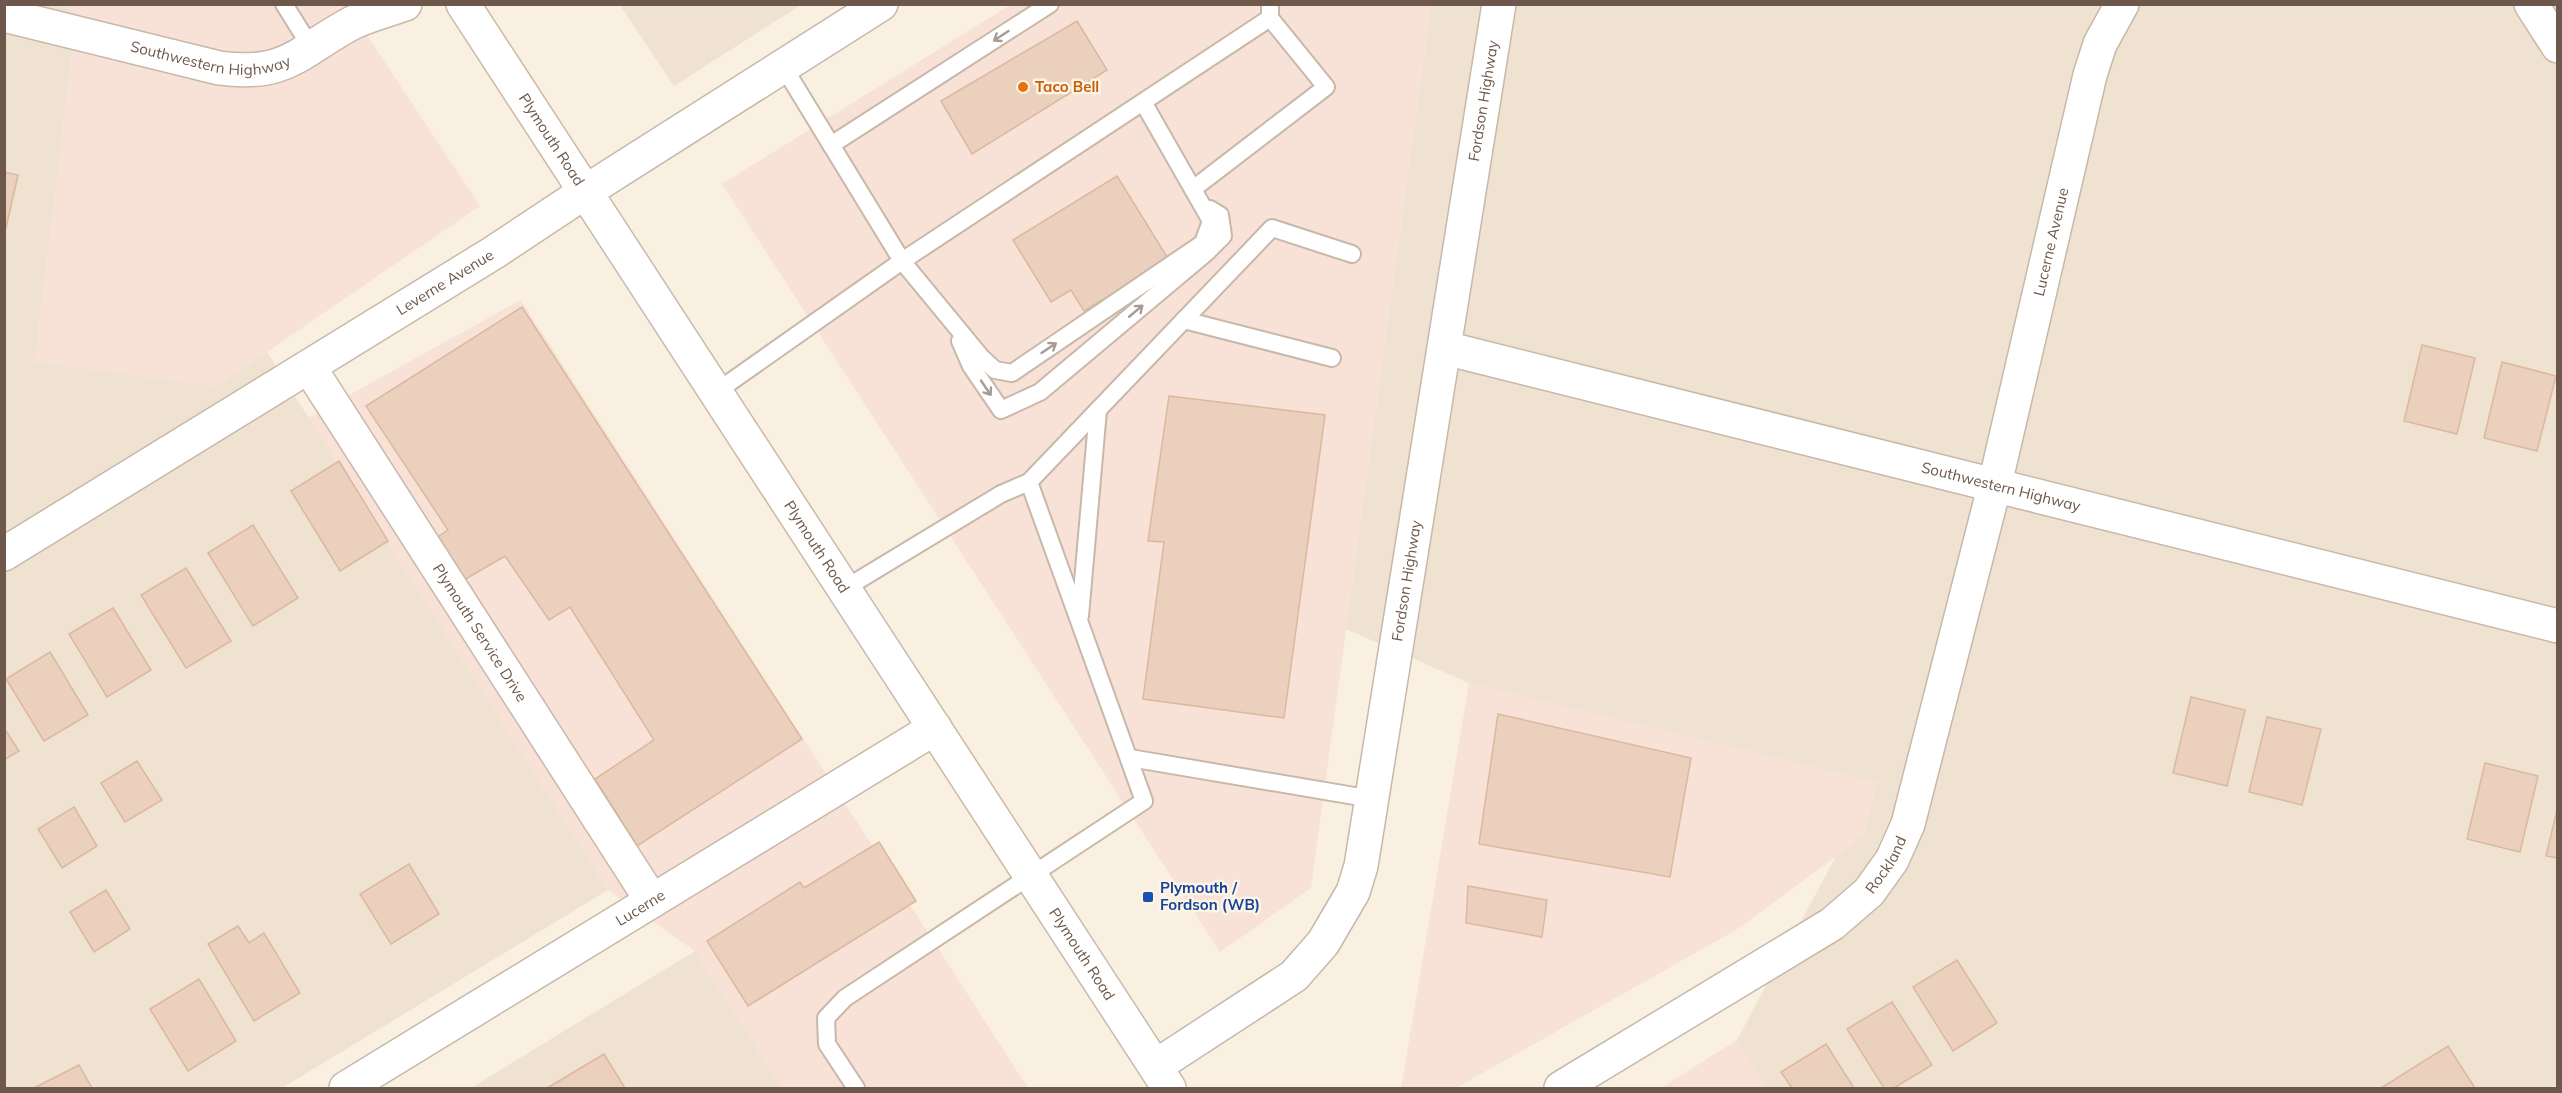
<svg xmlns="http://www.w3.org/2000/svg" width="2562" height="1093" font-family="Mulish,sans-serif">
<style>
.residential{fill:#efe2d1}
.commercial{fill:#f8e1d6}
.building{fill:#ebd0bd;stroke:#dbb89f;stroke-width:1.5}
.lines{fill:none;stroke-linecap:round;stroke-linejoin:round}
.lane-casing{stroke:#c8b8aa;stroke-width:20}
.street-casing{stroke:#c8b8aa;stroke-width:36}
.secondary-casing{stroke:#cbb9a9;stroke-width:36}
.lane{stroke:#fff;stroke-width:16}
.street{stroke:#fff;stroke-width:33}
.secondary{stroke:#fff;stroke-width:33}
.oneway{stroke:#a79b93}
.food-dot{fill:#e8710a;stroke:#fcf5e7;stroke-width:2}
.transit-dot{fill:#1a4fb4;stroke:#fcf5e7;stroke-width:2}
.labels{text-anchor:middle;stroke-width:5;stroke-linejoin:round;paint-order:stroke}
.street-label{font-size:15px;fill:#6d584b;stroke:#fcf5e7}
.food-label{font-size:15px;font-weight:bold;fill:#c56008;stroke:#fcf5e7;text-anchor:start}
.transit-label{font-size:15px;font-weight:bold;fill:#164399;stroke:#fcf5e7;text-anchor:start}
</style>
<rect width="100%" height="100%" fill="#f9f0e2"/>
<g class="residential">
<polygon points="4,5 54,5 77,11 35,362 217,386 267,352 608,890 282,1088 5,1088"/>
<polygon points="620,5 801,5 674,86"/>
<polygon points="1431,5 2557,5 2557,1088 1766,1088 1737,1040 1876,782 1469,683 1346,629"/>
<polygon points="695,951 782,1088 471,1088"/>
</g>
<g class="commercial">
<polygon points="54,5 347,5 480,206 217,386 35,362 77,11"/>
<polygon points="1010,5 1431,5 1311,888 1220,952 722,184"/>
<polygon points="521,300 1028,1088 782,1088 695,951 608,890 308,418"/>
<polygon points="1469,683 1877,782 1864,836 1736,930 1456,1088 1401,1088"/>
<polygon points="1737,1040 1766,1088 1661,1088"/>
</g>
<g class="building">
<polygon points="1077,21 1107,70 972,154 941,101"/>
<polygon points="4,172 18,175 6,228 4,228"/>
<polygon points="1117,176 1169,260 1084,311 1071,290 1051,302 1013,240"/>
<polygon points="522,307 802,739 637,846 595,779 654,740 570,607 549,620 505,556 464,580 436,538 448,530 366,406"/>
<polygon points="2422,345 2475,358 2457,434 2404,421"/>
<polygon points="2502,362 2556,376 2537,451 2484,438"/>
<polygon points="1169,396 1325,415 1284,718 1143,699 1164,542 1148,541"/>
<polygon points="339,461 388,541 340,571 291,491"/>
<polygon points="253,525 298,598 253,626 208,553"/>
<polygon points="186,568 231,641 186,668 141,595"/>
<polygon points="113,608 151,670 107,697 69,634"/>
<polygon points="50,652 88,715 44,741 6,679"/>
<polygon points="2191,697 2245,710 2227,786 2173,773"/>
<polygon points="1498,714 1691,758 1670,877 1479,844"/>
<polygon points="2267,717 2321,729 2302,805 2249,792"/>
<polygon points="4,728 19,751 4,760"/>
<polygon points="137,761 162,800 125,822 101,783"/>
<polygon points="2485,763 2538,776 2520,852 2467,839"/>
<polygon points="2558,806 2558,858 2546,856"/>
<polygon points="74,807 97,846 62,868 38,829"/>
<polygon points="879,842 916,901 748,1006 707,941 800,882 804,888"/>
<polygon points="409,864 439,914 391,944 360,894"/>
<polygon points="1468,886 1547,900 1542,937 1466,923"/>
<polygon points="106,890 130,929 94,952 70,912"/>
<polygon points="238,926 249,943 264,933 300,993 254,1021 208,944"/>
<polygon points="1957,960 1997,1023 1953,1051 1913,987"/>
<polygon points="199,979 236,1041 188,1071 150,1009"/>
<polygon points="1892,1002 1932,1065 1894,1088 1884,1088 1847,1029"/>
<polygon points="1826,1044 1854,1088 1792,1088 1781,1072"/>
<polygon points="2448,1046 2475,1088 2381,1088"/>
<polygon points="604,1054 625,1088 547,1088"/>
<polygon points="79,1065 92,1088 34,1088"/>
</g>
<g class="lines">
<defs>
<g id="lane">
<polyline points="284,4 312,49"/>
<polyline points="1143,102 1211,221 1203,243 1012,373 995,370 982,358 902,261 1270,18 1270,4"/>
<polyline points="831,145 1050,4"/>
<polyline points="1193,189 1326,87 1270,18"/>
<polyline points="1184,320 1332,358"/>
<polyline points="960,341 971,366 1001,410 1040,392 1207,252 1223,236 1220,215 1210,209"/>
<polyline points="716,392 902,261 783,66"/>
<polyline points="844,589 1001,494 1029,482 1272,228 1352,254"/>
<polyline points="1080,616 1098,410"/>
<polyline points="1130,758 1372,799"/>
<polyline points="856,1088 827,1044 826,1018 845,998 1144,801 1029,482"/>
</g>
<g id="street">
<polyline points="2531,4 2558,46"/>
<path id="s1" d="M4,15L219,68C287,77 298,52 352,23C368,15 388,10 405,4"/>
<path id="s2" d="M1445,348L2558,626"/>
<path id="s3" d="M309,367L652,901"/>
<path id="s4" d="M4,554L493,253L585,192L881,4"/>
<path id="s5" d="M1156,1066L1294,976L1323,943L1353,892L1361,866L1499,4"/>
<path id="s6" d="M346,1088L935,728"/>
<path id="s7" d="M1561,1088L1832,924L1869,892L1892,860L1908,824L1995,484L2090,75L2100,44L2122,4"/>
</g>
<g id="secondary">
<path id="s8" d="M463,4L1169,1088"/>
</g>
</defs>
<use href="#lane" class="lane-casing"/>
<use href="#street" class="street-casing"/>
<use href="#secondary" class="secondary-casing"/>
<use href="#lane" class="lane"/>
<use href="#street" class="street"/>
<use href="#secondary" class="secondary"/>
</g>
<defs><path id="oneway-shaft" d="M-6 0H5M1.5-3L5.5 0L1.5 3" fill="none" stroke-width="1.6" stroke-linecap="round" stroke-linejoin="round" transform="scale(1.5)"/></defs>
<g class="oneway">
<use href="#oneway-shaft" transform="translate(1001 36) rotate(147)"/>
<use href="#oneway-shaft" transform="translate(1136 311) rotate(-40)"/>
<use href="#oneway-shaft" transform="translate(1049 348) rotate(-34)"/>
<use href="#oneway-shaft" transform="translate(986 388) rotate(56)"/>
</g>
<circle class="food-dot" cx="1023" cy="87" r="6"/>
<rect class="transit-dot" x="1142" y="891" width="12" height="12" rx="3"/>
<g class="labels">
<g class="street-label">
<text dy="5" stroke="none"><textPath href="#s1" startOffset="212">Southwestern Highway</textPath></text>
<text dy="5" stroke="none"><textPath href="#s5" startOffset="1070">Fordson Highway</textPath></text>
<text dy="5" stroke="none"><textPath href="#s8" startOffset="162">Plymouth Road</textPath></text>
<text dy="5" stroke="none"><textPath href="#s7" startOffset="1044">Lucerne Avenue</textPath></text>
<text dy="5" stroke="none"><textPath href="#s4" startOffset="518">Leverne Avenue</textPath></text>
<text dy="5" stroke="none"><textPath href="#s2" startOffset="573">Southwestern Highway</textPath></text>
<text dy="5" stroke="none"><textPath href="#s8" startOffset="648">Plymouth Road</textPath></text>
<text dy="5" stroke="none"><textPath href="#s5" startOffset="584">Fordson Highway</textPath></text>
<text dy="5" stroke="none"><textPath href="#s3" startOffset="316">Plymouth Service Drive</textPath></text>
<text dy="5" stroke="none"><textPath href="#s7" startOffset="398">Rockland</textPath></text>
<text dy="5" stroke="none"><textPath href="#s6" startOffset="345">Lucerne</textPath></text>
<text dy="5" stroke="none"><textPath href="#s8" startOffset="1134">Plymouth Road</textPath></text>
</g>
<g class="food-label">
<text x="1035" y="92">Taco Bell</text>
</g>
<g class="transit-label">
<text x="1160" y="893">Plymouth /<tspan x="1160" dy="17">Fordson (WB)</tspan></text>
</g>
</g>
<rect width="2562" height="1093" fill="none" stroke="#6d584b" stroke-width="12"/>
</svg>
